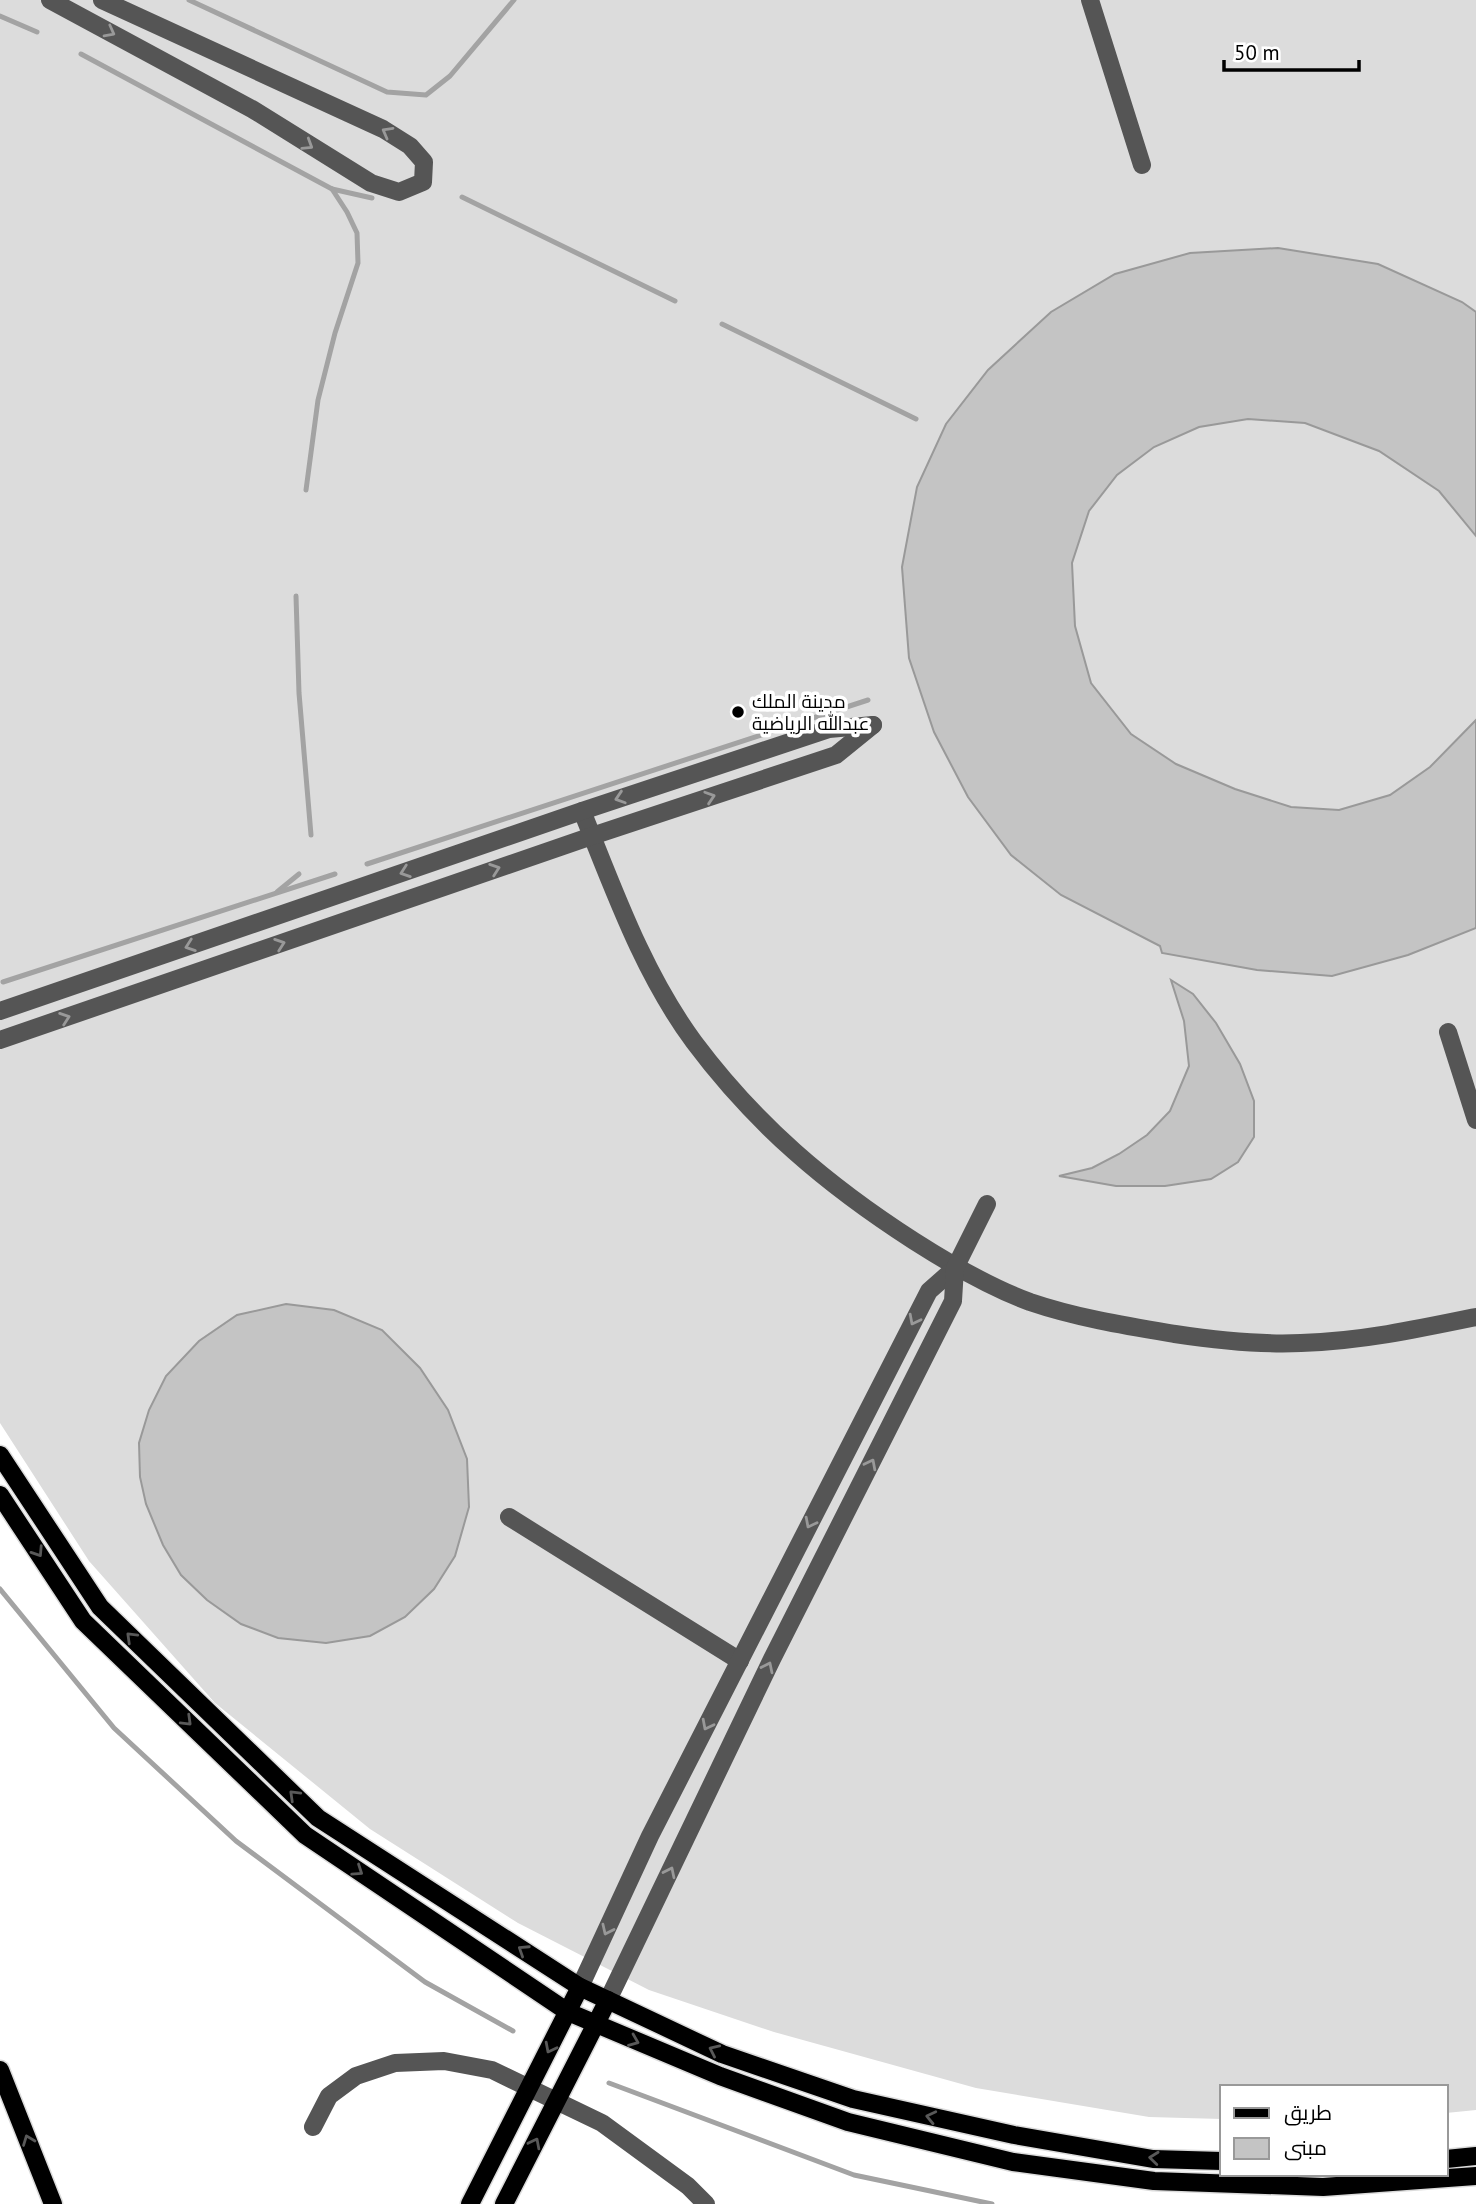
<svg xmlns="http://www.w3.org/2000/svg" width="1476" height="2204" font-family="'PT Sans',Cairo,sans-serif">
<style>
.grass{fill:#dcdcdc}
.lines{fill:none;stroke-linecap:round;stroke-linejoin:round}
.stream{stroke:#a3a3a3;stroke-width:5}
.building{fill:#c4c4c4;stroke:#999;stroke-width:2}
.major-casing{stroke:#dbdbdb;stroke-width:21}
.minor{stroke:#555;stroke-width:18}
.major{stroke:#000;stroke-width:18}
.oneway{stroke:#999}
.oneway2{stroke:#595959}
.poi-dot{fill:#000;stroke:#fff;stroke-width:2.5}
.labels{text-anchor:middle;stroke-width:7;stroke-linejoin:round;paint-order:stroke}
.poi-label{font-size:19px;fill:#000;stroke:#fff;text-anchor:start}
</style>
<rect width="100%" height="100%" fill="#fff"/>
<polygon class="grass" points="0,0 1476,0 1476,2110 1446,2113 1446,2087 1222,2087 1222,2119 1149,2117 976,2088 774,2032 649,1990 518,1923 370,1829 215,1703 89,1561 0,1423"/>
<g class="lines">
<g class="stream">
<polyline points="189,0 387,92 426,95 450,76 514,0"/>
<polyline points="0,16 37,32"/>
<polyline points="81,54 332,189 372,198"/>
<polyline points="462,197 675,301"/>
<polyline points="722,324 916,419"/>
<polyline points="306,490 318,400 335,333 358,263 357,233 347,212 332,189"/>
<polyline points="296,596 299,693 311,835"/>
<polyline points="367,864 868,700"/>
<polyline points="277,892 299,874"/>
<polyline points="3,982 335,874"/>
<polyline points="0,1589 114,1728 236,1841 425,1982 513,2031"/>
<polyline points="609,2083 854,2175 992,2204"/>
</g>
</g>
<g class="building">
<polygon points="1278,248 1378,264 1462,302 1476,312 1476,536 1439,491 1379,451 1305,423 1248,419 1199,427 1154,447 1117,475 1089,511 1072,563 1075,626 1091,683 1131,734 1176,764 1235,789 1291,807 1339,810 1390,795 1430,767 1476,720 1476,928 1408,955 1332,976 1257,970 1162,953 1160,946 1061,895 1011,855 968,797 934,732 909,658 902,567 917,487 946,424 988,370 1051,312 1115,274 1190,253"/>
<polygon points="1171,980 1193,994 1216,1023 1240,1064 1254,1101 1254,1137 1238,1162 1211,1179 1165,1186 1116,1186 1059,1176 1092,1168 1119,1154 1147,1135 1170,1111 1189,1066 1184,1021"/>
<polygon points="286,1304 334,1310 382,1330 420,1368 448,1410 467,1459 469,1507 455,1556 434,1589 405,1617 370,1636 326,1643 278,1638 241,1624 207,1600 181,1575 163,1545 146,1504 140,1477 139,1443 149,1410 166,1376 199,1341 237,1315"/>
</g>
<g class="lines">
<defs>
<g id="major">
<polyline points="0,1455 100,1607 318,1818 580,1987 722,2054 853,2099 1014,2135 1153,2159 1222,2161"/>
<polyline points="0,1495 83,1621 305,1835 568,2012 720,2076 848,2122 1013,2162 1154,2181 1323,2187 1476,2176"/>
<polyline points="0,2070 53,2204"/>
<polyline points="1446,2159 1476,2156"/>
<polyline points="470,2204 580,1987"/>
<polyline points="504,2204 608,2000"/>
</g>
</defs>
<use href="#major" class="major-casing"/>
<g class="minor">
<polyline points="50,0 252,109 371,183 399,192 423,182 424,162 410,146 383,129 102,0"/>
<polyline points="1090,0 1142,165"/>
<path d="M582,811C614,890 643,973 694,1042C756,1125 827,1185 914,1241C950,1264 989,1287 1030,1302C1077,1318 1127,1326 1175,1334C1215,1340 1261,1345 1301,1343C1361,1341 1418,1329 1476,1317"/>
<polyline points="0,1011 582,811 829,729 873,725"/>
<polyline points="1448,1032 1476,1120"/>
<polyline points="0,1040 592,836 836,755 873,725"/>
<polyline points="509,1517 740,1661"/>
<polyline points="580,1987 650,1836 929,1291 955,1268"/>
<polyline points="608,2000 772,1659 953,1301 955,1268 987,1204"/>
<polyline points="313,2127 329,2096 356,2076 395,2063 444,2061 492,2070 602,2123 688,2186 706,2204"/>
</g>
<use href="#major" class="major"/>
</g>
<defs><path id="oneway-chevron" d="M-2-3.5L2.5 0L-2 3.5" fill="none" stroke-width="1.6" stroke-linecap="round" stroke-linejoin="round" transform="scale(1.75)"/></defs>
<g class="oneway">
<use href="#oneway-chevron" transform="translate(110 32) rotate(28)"/>
<use href="#oneway-chevron" transform="translate(387 132) rotate(-151)"/>
<use href="#oneway-chevron" transform="translate(308 145) rotate(32)"/>
<use href="#oneway-chevron" transform="translate(710 797) rotate(-18)"/>
<use href="#oneway-chevron" transform="translate(620 798) rotate(162)"/>
<use href="#oneway-chevron" transform="translate(495 869) rotate(-19)"/>
<use href="#oneway-chevron" transform="translate(405 872) rotate(161)"/>
<use href="#oneway-chevron" transform="translate(280 944) rotate(-19)"/>
<use href="#oneway-chevron" transform="translate(190 946) rotate(161)"/>
<use href="#oneway-chevron" transform="translate(65 1018) rotate(-19)"/>
<use href="#oneway-chevron" transform="translate(914 1320) rotate(117)"/>
<use href="#oneway-chevron" transform="translate(871 1464) rotate(-63)"/>
<use href="#oneway-chevron" transform="translate(810 1523) rotate(117)"/>
<use href="#oneway-chevron" transform="translate(768 1667) rotate(-64)"/>
<use href="#oneway-chevron" transform="translate(707 1725) rotate(117)"/>
<use href="#oneway-chevron" transform="translate(670 1872) rotate(-64)"/>
<use href="#oneway-chevron" transform="translate(607 1930) rotate(115)"/>
</g>
<g class="oneway2">
<use href="#oneway-chevron" transform="translate(38 1552) rotate(57)"/>
<use href="#oneway-chevron" transform="translate(131 1637) rotate(-136)"/>
<use href="#oneway-chevron" transform="translate(187 1721) rotate(44)"/>
<use href="#oneway-chevron" transform="translate(294 1795) rotate(-136)"/>
<use href="#oneway-chevron" transform="translate(358 1871) rotate(34)"/>
<use href="#oneway-chevron" transform="translate(523 1950) rotate(-147)"/>
<use href="#oneway-chevron" transform="translate(634 2041) rotate(22)"/>
<use href="#oneway-chevron" transform="translate(550 2048) rotate(117)"/>
<use href="#oneway-chevron" transform="translate(714 2050) rotate(-155)"/>
<use href="#oneway-chevron" transform="translate(931 2117) rotate(-167)"/>
<use href="#oneway-chevron" transform="translate(28 2140) rotate(-111)"/>
<use href="#oneway-chevron" transform="translate(535 2143) rotate(-63)"/>
<use href="#oneway-chevron" transform="translate(1154 2158) rotate(-174)"/>
</g>
<circle class="poi-dot" cx="738" cy="712" r="7"/>
<g class="labels">
<g class="poi-label">
<text x="752" y="708">مدينة الملك<tspan x="752" dy="22">عبدالله الرياضية</tspan></text>
</g>
</g>
<rect x="1220" y="2085" width="228" height="91" fill="#ffffff" stroke="#999999" stroke-width="2"/>
<rect x="1234" y="2108" width="35" height="10" fill="#000000" stroke="#999999" stroke-width="2"/>
<text x="1284" y="2120" font-size="21" fill="#000000">طريق</text>
<rect x="1234" y="2138" width="35" height="21" fill="#c4c4c4" stroke="#999999" stroke-width="2"/>
<text x="1284" y="2155" font-size="21" fill="#000000">مبنى</text>
<path d="M1224 60v10h135v-10" fill="none" stroke="#000000" stroke-width="3.5"/>
<text x="1234" y="60" font-size="21" fill="#000000" stroke="#ffffff" stroke-width="5" paint-order="stroke">50 m</text>
</svg>
